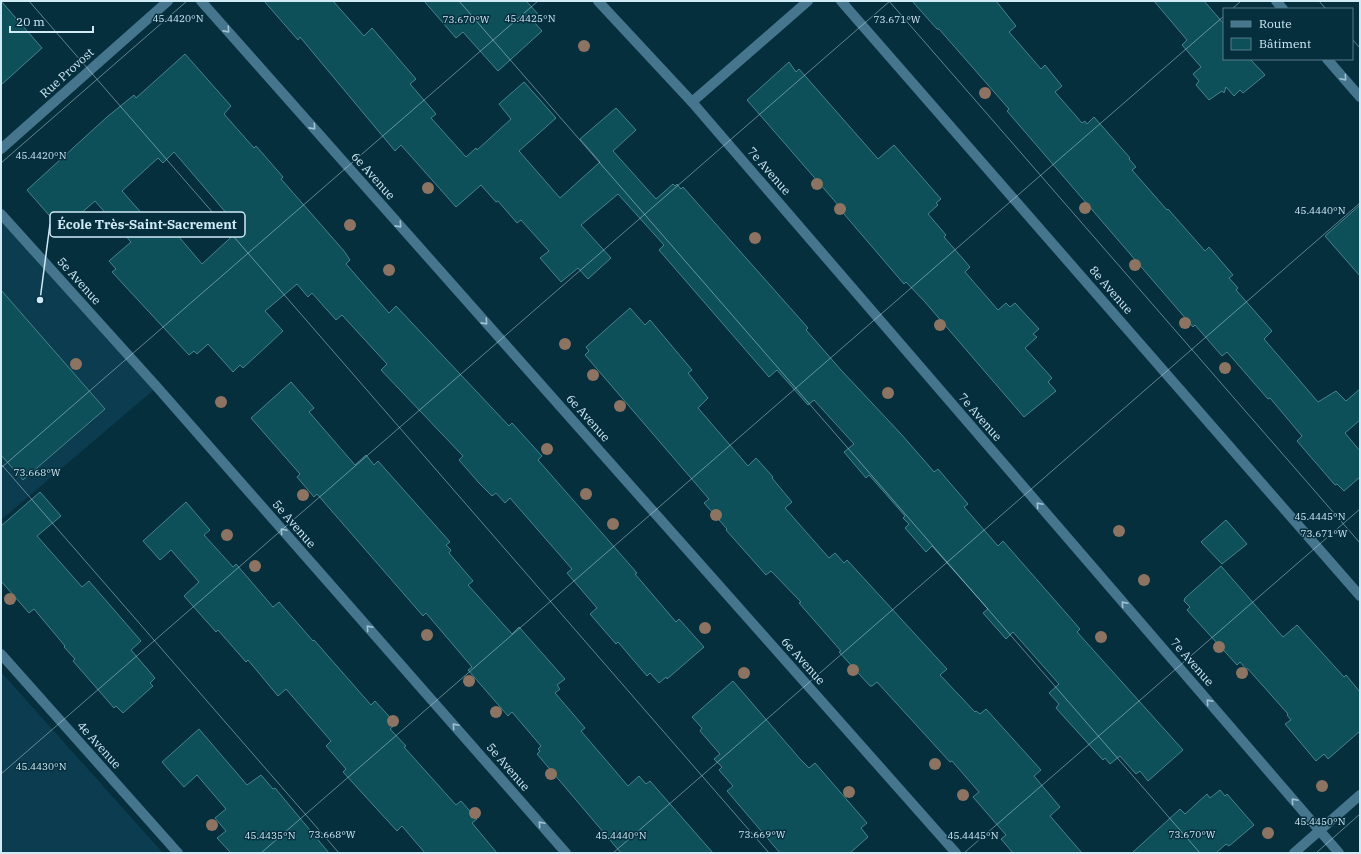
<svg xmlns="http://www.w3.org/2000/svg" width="1361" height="854" font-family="'IBM Plex Serif',serif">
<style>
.built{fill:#0b3c4f}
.building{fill:#0d505a;stroke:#48848d;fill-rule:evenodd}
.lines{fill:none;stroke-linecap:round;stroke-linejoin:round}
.minor{stroke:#45768d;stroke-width:10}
.tree{fill:#8d7361}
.oneway{stroke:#9fc1d1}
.ticks{fill:none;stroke:#d0eaf6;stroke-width:1;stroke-opacity:0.45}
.labels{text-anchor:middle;stroke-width:3;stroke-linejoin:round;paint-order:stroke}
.street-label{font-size:12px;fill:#d0eaf6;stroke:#062f3e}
.ticks-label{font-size:10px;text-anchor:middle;fill:#d0eaf6;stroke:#062f3e;stroke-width:3;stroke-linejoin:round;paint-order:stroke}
.leader{fill:none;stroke:#d0eaf6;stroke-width:1.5}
.callout-dot{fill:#d0eaf6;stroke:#062f3e;stroke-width:1.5}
.callout{fill:#062f3e;stroke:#d0eaf6;stroke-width:1.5}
.callout-label{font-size:13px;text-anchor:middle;font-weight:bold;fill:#d0eaf6}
</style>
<rect width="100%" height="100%" fill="#062f3e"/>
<g class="built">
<polygon points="1,214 157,387 1,520"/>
<polygon points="1,672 163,853 1,853"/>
</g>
<g class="building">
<polygon points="1,1 42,48 1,85"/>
<polygon points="264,1 333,1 364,36 372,28 416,79 410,84 436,114 431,118 466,157 476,148 477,150 511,119 499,104 524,82 556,118 519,151 560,198 600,162 580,139 616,108 636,130 613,151 656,199 673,184 675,186 677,184 681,189 683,187 808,328 806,330 841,370 901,434 929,466 934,472 938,469 968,504 964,507 998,546 1003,541 1080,629 1077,632 1183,750 1148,781 1140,771 1136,774 1120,756 1110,764 1105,758 1103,760 1056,708 1059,704 1049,693 1059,684 1013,632 1006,639 983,613 988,609 932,546 926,552 905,528 909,524 903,518 905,516 869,475 866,478 844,452 854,444 814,400 808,405 777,370 769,377 659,250 664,245 618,194 581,225 611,258 588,279 578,268 561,282 540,258 549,251 521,220 517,223 498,201 496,202 481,185 456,207 401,145 395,151 300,37 298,40"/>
<polygon points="424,1 526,1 540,16 534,22 542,31 498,71 463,32 456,38"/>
<polygon points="912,1 996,1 1016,26 1009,32 1041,69 1045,65 1062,86 1055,92 1082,123 1085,121 1087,124 1094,117 1130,158 1129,159 1136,167 1132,170 1167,210 1168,209 1205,251 1209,247 1233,275 1229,278 1238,288 1236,290 1272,331 1264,339 1318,402 1336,391 1346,401 1360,389 1360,420 1345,433 1360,451 1360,477 1344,491 1337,484 1335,485 1297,441 1302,436 1270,398 1268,399 1227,352 1222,356 1195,325 1193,327 1007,111 1009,109 939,29 937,29"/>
<polygon points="1154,1 1204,1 1224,24 1224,59 1250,59 1265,75 1243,93 1240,90 1234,96 1226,87 1224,93 1222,91 1209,100 1196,85 1199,81 1193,74 1201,67 1182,45 1187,40"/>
<path d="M185,54L231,106L224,114L254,148L256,146L270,162L283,177L281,179L344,251L350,260L346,264L389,313L396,306L509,426L512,423L542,456L538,460L637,573L635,574L676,622L679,619L704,647L667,679L666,677L659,683L650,673L647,676L618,642L616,644L590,614L597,608L567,573L572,569L510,498L505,503L496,493L492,496L479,483L459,460L463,456L381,370L387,364L342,315L336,320L312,293L308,297L297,284L265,311L283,331L243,368L240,365L233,372L208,344L197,354L194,351L189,355L112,272L116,269L109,261L131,242L95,201L62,230L27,190L107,117L134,95L136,98ZM174,152L240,229L202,264L168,224L165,227L157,218L151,224L122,191L158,158L163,163Z"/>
<polygon points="789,62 796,72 799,69 878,159 894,145 941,199 936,203 938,205 928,214 946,235 944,237 970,267 965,272 998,310 1006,303 1010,307 1015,303 1039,329 1033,334 1037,337 1025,348 1052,378 1048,382 1056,391 1024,417 925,302 906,282 904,284 838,207 839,206 747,100"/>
<polygon points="1360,205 1360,276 1325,236"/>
<polygon points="1,290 105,409 23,480 1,455"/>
<polygon points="630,308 645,325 650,320 692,370 688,373 708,398 698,408 748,466 756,458 773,477 772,478 792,502 785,508 829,558 835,553 844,563 847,560 947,669 940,675 975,712 976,711 980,714 986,709 1041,770 1034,776 1060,807 1050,816 1082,853 1013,853 1001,839 1006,835 973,797 979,792 952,761 950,762 877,682 872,686 870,686 839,652 841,651 799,603 801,602 771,571 766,575 726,530 727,529 704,503 709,499 585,355 589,351 586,347"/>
<polygon points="291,382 314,408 309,412 355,465 366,455 374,465 378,461 450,542 446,545 451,550 449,553 473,581 468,585 512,634 519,627 565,679 557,685 560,689 555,693 585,728 581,731 628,786 639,776 646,784 650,781 713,853 621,853 537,754 540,751 538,749 541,746 512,712 508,716 468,670 472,667 426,613 423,616 317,494 314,497 297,477 300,474 251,418"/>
<polygon points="40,492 61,516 37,536 82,587 89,581 141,641 131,650 155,678 150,683 153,686 123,713 116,706 114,708 73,661 75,659 64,647 65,646 34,609 29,613 1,581 1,526"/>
<polygon points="186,502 210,530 204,535 233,567 236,564 273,607 279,602 313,641 314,640 371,705 375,701 396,724 390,729 406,746 404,747 456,805 461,801 477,819 472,823 497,853 425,853 402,826 397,831 343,772 346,769 326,746 331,741 286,689 278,696 248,660 246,662 218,630 216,632 184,596 199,582 171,550 160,560 143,541"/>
<polygon points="1226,520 1247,544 1222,564 1201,542"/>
<polygon points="1221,566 1283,637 1297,625 1344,677 1346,675 1360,692 1360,731 1328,759 1324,754 1316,761 1285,724 1291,720 1287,715 1288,714 1248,669 1246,669 1240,662 1237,665 1187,610 1190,607 1184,601 1185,598"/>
<polygon points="733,681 800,759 809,768 815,763 867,823 861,828 868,837 850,853 780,853 727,791 733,786 719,770 722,767 714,759 720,754 700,731 702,728 692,717"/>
<polygon points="199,729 247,785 261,775 273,789 275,788 329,853 231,853 217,838 226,831 215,818 226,809 197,775 184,787 162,762"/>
<polygon points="1220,790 1225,796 1227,794 1254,825 1229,846 1226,844 1216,853 1132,853 1180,809 1185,814 1207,794 1210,798"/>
</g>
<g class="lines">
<g class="minor">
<polyline points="201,1 956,853"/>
<polyline points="598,1 692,102 1339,853"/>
<polyline points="841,1 1360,596"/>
<polyline points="1276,1 1283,9"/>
<polyline points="1327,59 1360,97"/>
<polyline points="692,102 808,1"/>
<polyline points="1,149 168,1"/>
<polyline points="1,214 157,387 566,853"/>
<polyline points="1,654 178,853"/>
<polyline points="1294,853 1360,795"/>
</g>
</g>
<g class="tree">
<circle cx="584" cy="46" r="6"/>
<circle cx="985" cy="93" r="6"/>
<circle cx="817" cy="184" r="6"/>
<circle cx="428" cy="188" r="6"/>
<circle cx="1085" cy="208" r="6"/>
<circle cx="840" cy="209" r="6"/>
<circle cx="350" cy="225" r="6"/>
<circle cx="755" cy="238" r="6"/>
<circle cx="1135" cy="265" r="6"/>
<circle cx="389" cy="270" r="6"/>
<circle cx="1185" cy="323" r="6"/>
<circle cx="940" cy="325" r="6"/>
<circle cx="565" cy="344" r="6"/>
<circle cx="76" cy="364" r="6"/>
<circle cx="1225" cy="368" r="6"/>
<circle cx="593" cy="375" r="6"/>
<circle cx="888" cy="393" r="6"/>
<circle cx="221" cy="402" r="6"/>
<circle cx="620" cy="406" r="6"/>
<circle cx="547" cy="449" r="6"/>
<circle cx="586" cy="494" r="6"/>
<circle cx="303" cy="495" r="6"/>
<circle cx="716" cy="515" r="6"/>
<circle cx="613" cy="524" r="6"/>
<circle cx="1119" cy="531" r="6"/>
<circle cx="227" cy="535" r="6"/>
<circle cx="255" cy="566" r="6"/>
<circle cx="1144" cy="580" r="6"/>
<circle cx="10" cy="599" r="6"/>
<circle cx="705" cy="628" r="6"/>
<circle cx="427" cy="635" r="6"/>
<circle cx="1101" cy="637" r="6"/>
<circle cx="1219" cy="647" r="6"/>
<circle cx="853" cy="670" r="6"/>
<circle cx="744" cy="673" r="6"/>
<circle cx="1242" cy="673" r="6"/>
<circle cx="469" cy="681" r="6"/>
<circle cx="496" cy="712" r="6"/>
<circle cx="393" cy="721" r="6"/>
<circle cx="935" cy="764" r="6"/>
<circle cx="551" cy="774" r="6"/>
<circle cx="1322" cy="786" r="6"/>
<circle cx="849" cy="792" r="6"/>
<circle cx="963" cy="795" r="6"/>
<circle cx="475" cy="813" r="6"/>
<circle cx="212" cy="825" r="6"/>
<circle cx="1268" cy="833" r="6"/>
</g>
<defs><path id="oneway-chevron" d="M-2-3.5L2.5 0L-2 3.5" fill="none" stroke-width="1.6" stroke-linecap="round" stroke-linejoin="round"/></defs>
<g class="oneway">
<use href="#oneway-chevron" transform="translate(227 30) rotate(48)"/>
<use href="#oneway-chevron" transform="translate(1344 78) rotate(49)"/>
<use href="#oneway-chevron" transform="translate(313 127) rotate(48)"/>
<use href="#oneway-chevron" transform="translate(399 225) rotate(48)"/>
<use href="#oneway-chevron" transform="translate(485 322) rotate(48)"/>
<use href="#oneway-chevron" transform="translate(1039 505) rotate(-131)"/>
<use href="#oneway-chevron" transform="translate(283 531) rotate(-131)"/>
<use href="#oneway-chevron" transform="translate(1124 604) rotate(-131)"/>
<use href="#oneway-chevron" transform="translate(369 628) rotate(-131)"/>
<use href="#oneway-chevron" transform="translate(1209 702) rotate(-131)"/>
<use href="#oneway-chevron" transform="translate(455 726) rotate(-131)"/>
<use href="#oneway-chevron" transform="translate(1294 801) rotate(-131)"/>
<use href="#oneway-chevron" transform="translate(541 824) rotate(-131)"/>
</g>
<path class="ticks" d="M29,1L769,853M459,1L1200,853M889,1L1360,543M1319,1L1326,9M1232,9L1241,1M1352,39L1360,48M1,163L187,1M1,464L339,853M1,468L538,1M1,774L890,1M261,853L1224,16M613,853L1360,203M964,853L1360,509M1316,853L1360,814"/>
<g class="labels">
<g class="street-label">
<text transform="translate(67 73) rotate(-42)" y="4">Rue Provost</text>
<text transform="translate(769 171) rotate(49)" y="4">7e Avenue</text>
<text transform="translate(373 176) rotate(48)" y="4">6e Avenue</text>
<text transform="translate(79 281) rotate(48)" y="4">5e Avenue</text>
<text transform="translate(1111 290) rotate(49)" y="4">8e Avenue</text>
<text transform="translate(980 417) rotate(49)" y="4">7e Avenue</text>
<text transform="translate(588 418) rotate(48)" y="4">6e Avenue</text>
<text transform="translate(294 524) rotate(49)" y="4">5e Avenue</text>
<text transform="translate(803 661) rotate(48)" y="4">6e Avenue</text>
<text transform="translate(1192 662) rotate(49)" y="4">7e Avenue</text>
<text transform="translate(99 745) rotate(48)" y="4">4e Avenue</text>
<text transform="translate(508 767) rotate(49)" y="4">5e Avenue</text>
</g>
</g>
<g class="ticks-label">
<text x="178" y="22">45.4420°N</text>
<text x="530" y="22">45.4425°N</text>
<text x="466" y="23">73.670°W</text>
<text x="897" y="23">73.671°W</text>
<text x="41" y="159">45.4420°N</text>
<text x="1320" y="214">45.4440°N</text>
<text x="37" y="476">73.668°W</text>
<text x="1320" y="520">45.4445°N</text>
<text x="1324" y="537">73.671°W</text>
<text x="41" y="770">45.4430°N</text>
<text x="1320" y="825">45.4450°N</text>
<text x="332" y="838">73.668°W</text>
<text x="762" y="838">73.669°W</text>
<text x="1192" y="838">73.670°W</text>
<text x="270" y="839">45.4435°N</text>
<text x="621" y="839">45.4440°N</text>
<text x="973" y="839">45.4445°N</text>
</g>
<path class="leader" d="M40 300L50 224"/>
<circle class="callout-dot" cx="40" cy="300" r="4"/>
<rect class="callout" x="50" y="212" width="195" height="25" rx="4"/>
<g class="callout-label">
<text x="147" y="229">École Très-Saint-Sacrement</text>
</g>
<rect width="1361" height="854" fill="none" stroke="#d0eaf6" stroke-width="4"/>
<rect x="1223" y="8" width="130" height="52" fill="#062f3e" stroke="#577a88"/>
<rect x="1231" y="21" width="20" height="6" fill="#45768d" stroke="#577a88"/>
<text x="1259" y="28" font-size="12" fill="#d0eaf6">Route</text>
<rect x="1231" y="38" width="20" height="12" fill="#0d505a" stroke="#577a88"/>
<text x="1259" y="48" font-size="12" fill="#d0eaf6">Bâtiment</text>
<path d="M10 26v6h83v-6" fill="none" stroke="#d0eaf6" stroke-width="2"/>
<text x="16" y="26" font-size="12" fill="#d0eaf6" stroke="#062f3e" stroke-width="3" paint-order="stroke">20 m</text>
</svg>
